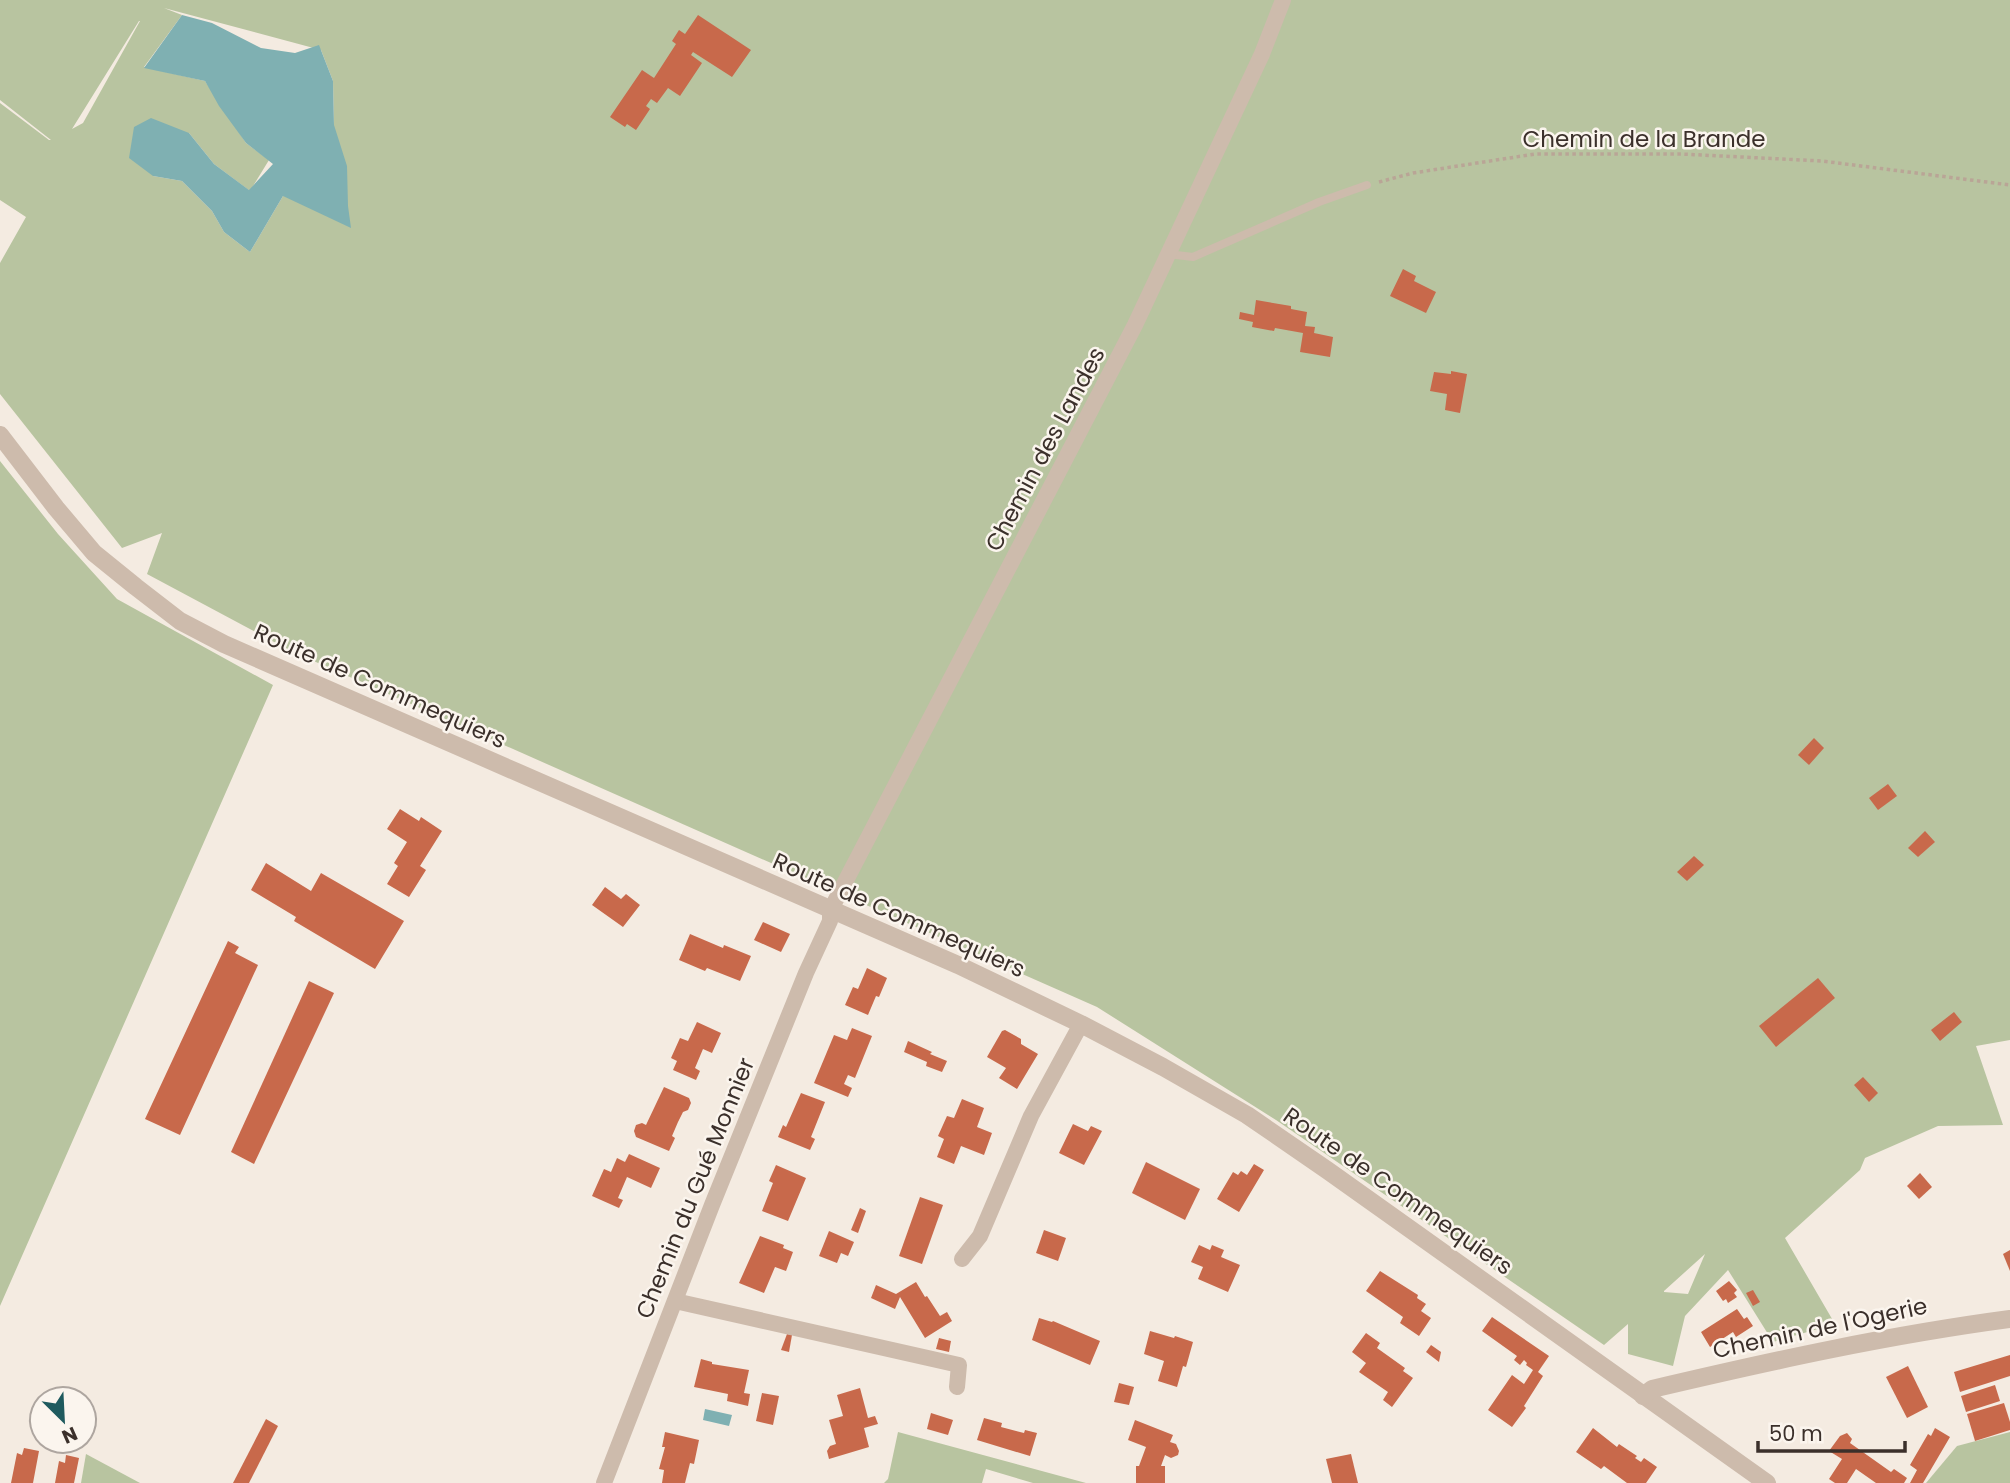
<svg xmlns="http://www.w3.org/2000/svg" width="2010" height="1483" font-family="Poppins,sans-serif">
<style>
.green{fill:#b8c4a0;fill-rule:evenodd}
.water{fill:#7fb0b2}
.building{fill:#c8694b}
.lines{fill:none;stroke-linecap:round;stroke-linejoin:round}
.path{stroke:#b9a596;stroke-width:3.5;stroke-dasharray:3.5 3.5;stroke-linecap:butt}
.service{stroke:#cdbbac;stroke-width:8}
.minor{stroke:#cdbbac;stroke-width:16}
.tertiary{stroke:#cdbbac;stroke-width:18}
.labels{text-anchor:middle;stroke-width:5;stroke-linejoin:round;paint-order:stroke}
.street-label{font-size:23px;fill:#3b302b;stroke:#fbf5ee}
</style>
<rect width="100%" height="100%" fill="#f4ebe1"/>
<g class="green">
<path d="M0,0H2010V1040L1976,1046L2003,1125L1938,1126L1865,1158L1860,1170L1785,1238L1835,1324L1773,1342L1728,1270L1685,1316L1673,1366L1628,1354V1324L1604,1345L1276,1120L1097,1007L291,651L147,574L162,533L122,548L0,394V263L26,217L0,200V103L49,140H51L0,100ZM164,8L321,50L333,81L334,125L283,196L250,252L224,232L212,211L182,181L153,176L189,133L214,164L250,191L269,160L246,143L205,81L144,67L182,15ZM140,21L83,123L72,129L139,21ZM1705,1254L1688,1294L1664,1292V1291Z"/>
<polygon points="0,461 58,534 117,599 273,685 0,1306"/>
<polygon points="898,1432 1086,1483 1033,1483 986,1469 982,1483 884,1483 888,1479"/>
<polygon points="2010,1432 2010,1483 1926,1483 1957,1446"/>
<polygon points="86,1454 140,1483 81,1483"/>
</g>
<g class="water">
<polygon points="182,15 212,23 261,48 295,53 319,45 333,81 334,125 347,166 348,206 351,228 283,196 250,252 224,232 212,211 182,181 153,176 129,158 134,127 151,118 189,133 214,164 249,190 273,164 246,143 219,106 205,81 144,68"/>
<polygon points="705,1409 732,1415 729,1426 703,1420"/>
</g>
<g class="building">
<polygon points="698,15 751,50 732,77 693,52 691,55 702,63 680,96 668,88 657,103 651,99 646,106 650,109 636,130 627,124 625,127 610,117 642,70 654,78 676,44 672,41 679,30 685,34"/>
<polygon points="1403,269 1416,276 1414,281 1436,292 1426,313 1390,296"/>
<polygon points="1256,300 1291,306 1291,309 1307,312 1305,326 1315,327 1314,333 1333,337 1330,357 1300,352 1303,333 1275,328 1274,331 1252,327 1253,322 1239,319 1240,312 1254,315"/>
<polygon points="1451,371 1467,374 1460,413 1445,410 1447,394 1430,391 1434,372 1451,374"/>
<polygon points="1814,738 1824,748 1809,765 1798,755"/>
<polygon points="1888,784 1897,796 1878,810 1869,798"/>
<polygon points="400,809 419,821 421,817 442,831 420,866 426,870 409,897 387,884 398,866 394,863 407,842 387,829"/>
<polygon points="1925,831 1935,842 1918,857 1908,848"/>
<polygon points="1694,856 1704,865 1687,881 1677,872"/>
<polygon points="266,863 311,891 321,873 404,921 375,969 294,921 296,917 251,890"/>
<polygon points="605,887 621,899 626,894 640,905 623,927 592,905"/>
<polygon points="763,922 790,934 781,952 754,940"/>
<polygon points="690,934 723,948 724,945 751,956 740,981 707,968 705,971 679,960"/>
<polygon points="228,941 239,947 235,953 258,965 180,1135 145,1119"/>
<polygon points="867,968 887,978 879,997 876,996 868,1015 845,1005 853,987 858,989"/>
<polygon points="1818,978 1835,998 1776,1047 1759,1026"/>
<polygon points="309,981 334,993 254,1164 231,1152"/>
<polygon points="1954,1012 1962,1022 1940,1041 1931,1030"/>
<polygon points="697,1022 721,1033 712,1053 703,1049 695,1068 700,1071 696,1080 673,1070 677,1061 671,1058 680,1038 688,1041"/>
<polygon points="852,1028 872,1036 855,1078 848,1075 844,1084 852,1088 848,1097 814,1083 834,1035 847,1040"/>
<polygon points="1005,1030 1021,1039 1021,1044 1038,1054 1017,1089 999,1078 1006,1068 987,1057 1002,1031"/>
<polygon points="908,1041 932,1052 930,1054 947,1061 942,1072 926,1066 927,1062 904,1052"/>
<polygon points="1863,1077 1878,1093 1869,1102 1854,1085"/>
<polygon points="664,1087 689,1098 691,1103 688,1110 683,1112 678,1122 672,1136 675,1138 669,1151 636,1137 634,1131 636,1125 642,1123 646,1125"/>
<polygon points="801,1093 825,1102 811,1137 815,1139 810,1150 778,1137 783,1125 786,1127"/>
<polygon points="962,1099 984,1108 977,1127 992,1133 984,1155 961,1146 954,1164 937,1157 944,1139 938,1136 947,1116 954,1118"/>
<polygon points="1073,1124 1088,1131 1091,1126 1102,1131 1084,1165 1059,1153"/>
<polygon points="629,1154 660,1168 651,1188 627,1177 618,1198 623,1200 619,1208 592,1196 604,1169 611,1172 617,1158 625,1162"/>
<polygon points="1146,1162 1200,1189 1185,1220 1132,1193"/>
<polygon points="1254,1164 1264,1170 1239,1212 1217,1199 1233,1172 1238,1175 1241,1171 1247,1175"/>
<polygon points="776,1165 806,1178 788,1221 762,1211 773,1183 769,1181"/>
<polygon points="1920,1173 1932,1187 1919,1199 1907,1186"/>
<polygon points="920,1197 943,1205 922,1264 899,1256"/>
<polygon points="860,1208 866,1211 858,1233 851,1230"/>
<polygon points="1044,1230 1066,1238 1058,1261 1036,1253"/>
<polygon points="829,1231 854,1242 848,1256 841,1253 837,1263 819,1256"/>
<polygon points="760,1236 784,1245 783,1248 793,1252 786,1271 775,1267 764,1293 739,1283"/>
<polygon points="1199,1245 1210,1250 1212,1245 1224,1250 1221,1257 1240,1265 1228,1292 1198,1279 1203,1267 1191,1262"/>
<polygon points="2010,1250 2010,1271 2003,1254"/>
<polygon points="1380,1271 1418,1295 1417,1298 1426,1304 1421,1311 1431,1318 1419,1336 1400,1323 1403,1317 1366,1291"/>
<polygon points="1729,1281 1737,1290 1734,1293 1737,1297 1728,1303 1726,1299 1723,1301 1716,1291"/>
<polygon points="916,1282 925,1297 927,1296 940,1316 947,1312 952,1321 925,1338 900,1297 895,1309 871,1298 876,1285 896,1294"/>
<polygon points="1753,1290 1760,1302 1753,1306 1746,1293"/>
<polygon points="1737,1309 1744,1319 1747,1317 1753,1326 1736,1337 1733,1332 1710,1347 1701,1332"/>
<polygon points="1492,1317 1549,1356 1538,1372 1543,1376 1524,1406 1526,1408 1512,1427 1488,1410 1512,1375 1524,1384 1533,1370 1526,1365 1527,1363 1524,1360 1520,1365 1514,1360 1517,1356 1482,1331"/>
<polygon points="1039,1318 1052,1322 1053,1321 1100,1341 1090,1365 1032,1340"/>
<polygon points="1150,1331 1174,1338 1175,1336 1193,1342 1186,1367 1183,1366 1177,1387 1158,1381 1164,1361 1144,1354"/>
<polygon points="1366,1333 1380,1343 1377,1348 1405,1368 1403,1371 1413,1378 1392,1407 1383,1400 1388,1392 1359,1372 1366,1363 1352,1352"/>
<polygon points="787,1334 792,1335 789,1352 781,1350"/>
<polygon points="939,1338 951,1341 949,1352 936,1349"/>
<polygon points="1431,1345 1441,1352 1439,1362 1426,1352"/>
<polygon points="2010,1355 2010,1376 1960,1392 1954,1372"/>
<polygon points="701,1359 712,1362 712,1364 749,1370 744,1393 750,1394 748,1406 727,1401 728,1394 694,1387"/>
<polygon points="1908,1366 1928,1407 1907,1418 1886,1377"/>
<polygon points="1119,1383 1134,1387 1129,1405 1114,1402"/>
<polygon points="1995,1385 2000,1401 1966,1412 1961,1396"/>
<polygon points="860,1388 868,1418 875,1416 878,1424 864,1428 869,1447 829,1459 827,1451 830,1446 836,1444 829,1420 843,1416 837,1395"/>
<polygon points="762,1393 779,1396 773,1425 756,1421"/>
<polygon points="2004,1403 2010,1422 2010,1430 1975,1441 1967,1414"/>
<polygon points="931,1413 953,1420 948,1435 927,1429"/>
<polygon points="984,1418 1002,1423 1001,1427 1024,1433 1025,1430 1037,1433 1030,1456 977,1440"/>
<polygon points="266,1419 278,1426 249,1483 233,1483"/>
<polygon points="1135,1420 1173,1435 1170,1442 1176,1444 1179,1451 1178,1455 1171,1458 1165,1455 1161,1466 1165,1466 1165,1483 1136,1483 1136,1466 1139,1466 1146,1447 1128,1440"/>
<polygon points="1593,1428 1617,1447 1619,1444 1637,1456 1635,1458 1641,1462 1644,1458 1657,1467 1646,1483 1627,1483 1604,1466 1601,1469 1576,1452"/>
<polygon points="1935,1428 1950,1437 1923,1483 1910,1483 1917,1470 1910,1465 1928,1434 1931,1436"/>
<polygon points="665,1432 699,1440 694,1464 690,1463 685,1483 662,1483 664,1470 659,1469 665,1447 662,1447"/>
<polygon points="1847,1433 1852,1439 1850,1443 1891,1472 1894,1469 1907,1478 1904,1483 1876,1483 1856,1469 1847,1483 1835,1483 1829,1479 1842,1459 1829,1451 1840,1436"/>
<polygon points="24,1448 39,1451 33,1483 11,1483 17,1453 22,1455"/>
<polygon points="1351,1454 1358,1483 1332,1483 1326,1459"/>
<polygon points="66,1455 79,1458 74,1483 55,1483 59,1461 65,1463"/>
</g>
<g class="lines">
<polyline class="path" points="1379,182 1413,173 1535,154 1681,154 1822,161 2010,185"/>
<polyline class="service" points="1168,254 1193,257 1319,202 1367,185"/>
<g class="minor">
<polyline points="962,1259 980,1236 1031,1116 1081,1024"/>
<polyline points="675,1301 959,1365 957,1387"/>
<polyline points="604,1483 712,1205 806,973 830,921 830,911 1135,325 1262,54 1283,0"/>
</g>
<g class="tertiary">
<polyline points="0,435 56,508 94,553 136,587 180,621 224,644 958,965 1081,1024 1163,1067 1247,1115 1327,1170 1767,1483"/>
<path d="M1643,1396L1652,1389C1771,1361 1889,1335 2010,1319"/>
</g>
</g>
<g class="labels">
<g class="street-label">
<text x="1644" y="147">Chemin de la Brande</text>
<text transform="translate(1045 449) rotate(-62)" y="8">Chemin des Landes</text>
<text transform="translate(380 686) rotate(24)" y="8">Route de Commequiers</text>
<text transform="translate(899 915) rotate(24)" y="8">Route de Commequiers</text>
<text transform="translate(695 1188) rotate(-68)" y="8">Chemin du Gué Monnier</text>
<text transform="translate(1398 1191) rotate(35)" y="8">Route de Commequiers</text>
<text transform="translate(1820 1328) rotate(-12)" y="8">Chemin de l'Ogerie</text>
</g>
</g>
<g transform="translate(63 1420) rotate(156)"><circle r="33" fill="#fbf5ee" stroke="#aea6a0" stroke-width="2"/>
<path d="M0-5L12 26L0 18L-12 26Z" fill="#1f5a5e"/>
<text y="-10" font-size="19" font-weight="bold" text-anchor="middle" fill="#3b302b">N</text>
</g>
<path d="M1758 1441v10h147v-10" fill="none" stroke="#3b302b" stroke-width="3.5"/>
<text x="1769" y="1441" font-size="21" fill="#3b302b" stroke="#fbf5ee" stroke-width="5" paint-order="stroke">50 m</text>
</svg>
